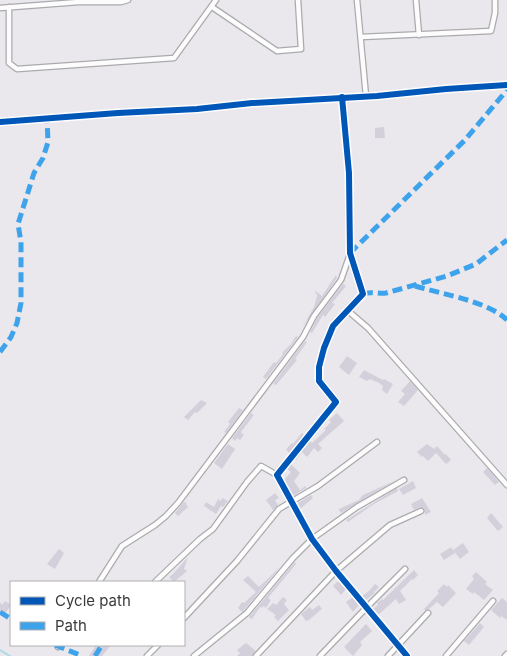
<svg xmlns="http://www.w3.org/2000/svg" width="507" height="656" font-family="Inter,sans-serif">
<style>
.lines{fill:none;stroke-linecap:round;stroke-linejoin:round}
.stream{stroke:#afd8e8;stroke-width:2}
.building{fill:#d4d0db}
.minor-casing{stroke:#abaaad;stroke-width:7}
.tertiary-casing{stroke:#abaaad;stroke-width:8}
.minor{stroke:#fcfcfc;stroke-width:4.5}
.tertiary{stroke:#fcfcfc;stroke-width:5.5}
.quiet{stroke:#3fa3ec;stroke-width:5;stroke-dasharray:10 5;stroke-linecap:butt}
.cycleway-casing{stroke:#fff;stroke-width:9}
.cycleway{stroke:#0057b8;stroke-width:6}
</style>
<rect width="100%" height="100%" fill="#eae8ed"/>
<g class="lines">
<polyline class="stream" points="0,650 10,656"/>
</g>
<g class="building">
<polygon points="384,127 385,138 375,138 375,128"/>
<polygon points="336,275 337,278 302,328 314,307 317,296 318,297 314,290 322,296"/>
<polygon points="343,284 346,286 332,303 335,304 325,317 323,315 312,333 310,332 317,318"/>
<polygon points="296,336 298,337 266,379 263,377 274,362 276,363 283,354 282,353 291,344"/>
<polygon points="305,341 307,342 295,359 297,360 276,385 273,384"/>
<polygon points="347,356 357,363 349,375 339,367"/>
<polygon points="364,370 383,380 384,379 393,384 387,394 382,390 383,386 379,383 370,379 367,381 359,377"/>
<polygon points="410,381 418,390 404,406 398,402 405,394 401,391"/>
<polygon points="201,400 207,403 197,413 195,412 188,420 184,417"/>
<polygon points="239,408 243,410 226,433 224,432 230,424 228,422"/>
<polygon points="251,413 254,415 241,432 244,435 240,440 237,438 235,441 232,438"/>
<polygon points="337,413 344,421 318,444 322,448 318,452 314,448 307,457 302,452 296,460 295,459 310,441 312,443 326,430 324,429 331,422 329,420"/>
<polygon points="302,433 304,435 289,453 286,449 292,443 293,444"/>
<polygon points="228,444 235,449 222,469 214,463"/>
<polygon points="427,444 434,449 437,446 445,455 446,454 451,460 446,464 436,453 428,461 423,456 422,457 417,452"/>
<polygon points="291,464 300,473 294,481 300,490 305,486 306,488 293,496 284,480 291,472 287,469"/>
<polygon points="487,468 499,482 495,485 483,472"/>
<polygon points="394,481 341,513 339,510 339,509 361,499 360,498 363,495"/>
<polygon points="413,481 416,488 403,495 399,489"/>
<polygon points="397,488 398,491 374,504 348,522 346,520"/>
<polygon points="275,493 279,498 275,500 278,505 273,510 266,500"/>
<polygon points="311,495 313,498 300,509 298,503"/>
<polygon points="222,498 228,501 223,507 221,506 216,514 204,506 206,502 214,507 218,499 221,501"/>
<polygon points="422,498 431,512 425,515 424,508 420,507 414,510 411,504"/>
<polygon points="184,502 187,503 186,504 188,507 178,516 175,513"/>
<polygon points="491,513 503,527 498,531 487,518"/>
<polygon points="463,543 469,552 460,559 453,550"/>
<polygon points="451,547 455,553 444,560 440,554"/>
<polygon points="59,549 64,553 55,569 47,564"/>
<polygon points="188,557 184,569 187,571 174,582 169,577 173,574"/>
<polygon points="295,562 296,564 268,598 271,600 266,608 263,606 262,608 260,607 252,619 250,618 249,617"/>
<polygon points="280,567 244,610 242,612 238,608 242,602 244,603 256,592 243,580 248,576 259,587"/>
<polygon points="414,570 418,575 413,580 412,579 400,591 406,600 399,604 396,599 378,615 373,609 378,605 377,603 382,599 383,600"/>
<polygon points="476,572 487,582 485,584 493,590 484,600 474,592 473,594 466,589 474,579 472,576"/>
<polygon points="338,581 346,589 341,595 333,586"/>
<polygon points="375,584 379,587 374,592 375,593 366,600 362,596 369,591"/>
<polygon points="444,584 447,587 448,585 456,593 443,607 437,602 429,609 425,610 424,609 439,593 437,591"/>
<polygon points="283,597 287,600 284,604 289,610 278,621 274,617 276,615 267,609 273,603 276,605"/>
<polygon points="353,597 359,605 353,612 346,602"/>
<polygon points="502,598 507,602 507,620 501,616 500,618 491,610"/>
<polygon points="5,601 11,605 5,614 0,610 0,602 2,605"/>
<polygon points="319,605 322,609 309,620 306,621 301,614 310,607 312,610"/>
<polygon points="480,623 484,627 469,645 464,641"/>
<polygon points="366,624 372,631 360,642 362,645 353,656 344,647"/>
<polygon points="246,643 256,651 252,656 237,656 240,653 237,650"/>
<polygon points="96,645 111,645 102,656 89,656"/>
</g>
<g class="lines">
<defs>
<g id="minor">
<polyline points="357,0 366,96"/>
<polyline points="416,0 419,35"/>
<polyline points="9,7 9,63 17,69 174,58 216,0"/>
<polyline points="212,7 277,51 301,49 298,0"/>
<polyline points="0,8 79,2 121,2 128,0"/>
<polyline points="361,37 491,31 495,13 495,0"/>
<polyline points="342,97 349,173 350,253 363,294 333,326 324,348 319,367 319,381 336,402 277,475 312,539 336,571 407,656"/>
<polyline points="347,310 368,328 507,485"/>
<polyline points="99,582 122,546 155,525 166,516 178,503 303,337 314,316 341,280 349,257"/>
<polyline points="155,582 200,539 213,529 247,482 261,466 277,475"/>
<polyline points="184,618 237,561 279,509 318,486 377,442"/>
<polyline points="58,647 59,645"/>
<polyline points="147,656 158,645"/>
<polyline points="194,656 247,613 293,558 312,539 357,507 404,480"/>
<polyline points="256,656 336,571 390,525 421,511"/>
<polyline points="320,656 367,607 405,569"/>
<polyline points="388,656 428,613"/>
<polyline points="446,656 493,601"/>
<polyline points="505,656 507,654"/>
</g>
<polyline id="tertiary" points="0,122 118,113 197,109 252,103 377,96 446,89 507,85"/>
</defs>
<use href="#minor" class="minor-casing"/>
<use href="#tertiary" class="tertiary-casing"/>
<use href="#minor" class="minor"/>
<use href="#tertiary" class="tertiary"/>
<g class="quiet">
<polyline points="350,253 465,140 507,90"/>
<path d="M415,286C441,294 488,301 507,320"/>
<path d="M363,294C370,291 378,294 386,293L447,276L476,264L507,240"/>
<polyline points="0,352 11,337 17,323 21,303 21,242 18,224 34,173 43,158 48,142 47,118"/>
<polyline points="0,612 11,619"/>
<polyline points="55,645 82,656"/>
<polyline points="95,656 102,645"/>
</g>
<defs>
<g id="cycleway">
<polyline points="342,97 349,173 350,253 363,294 333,326 324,348 319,367 319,381 336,402 277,475 312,539 336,571 407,656"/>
<polyline points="0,122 118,113 197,109 252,103 377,96 446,89 507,85"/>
</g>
</defs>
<use href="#cycleway" class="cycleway-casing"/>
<use href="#cycleway" class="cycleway"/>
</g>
<rect x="10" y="581" width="175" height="65" fill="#ffffff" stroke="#b0b0b1"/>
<rect x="20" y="597" width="25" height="8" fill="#0057b8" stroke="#b0b0b1"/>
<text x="55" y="606" font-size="15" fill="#3a393c">Cycle path</text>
<rect x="20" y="622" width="25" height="8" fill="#3fa3ec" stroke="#b0b0b1"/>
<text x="55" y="631" font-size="15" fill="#3a393c">Path</text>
</svg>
